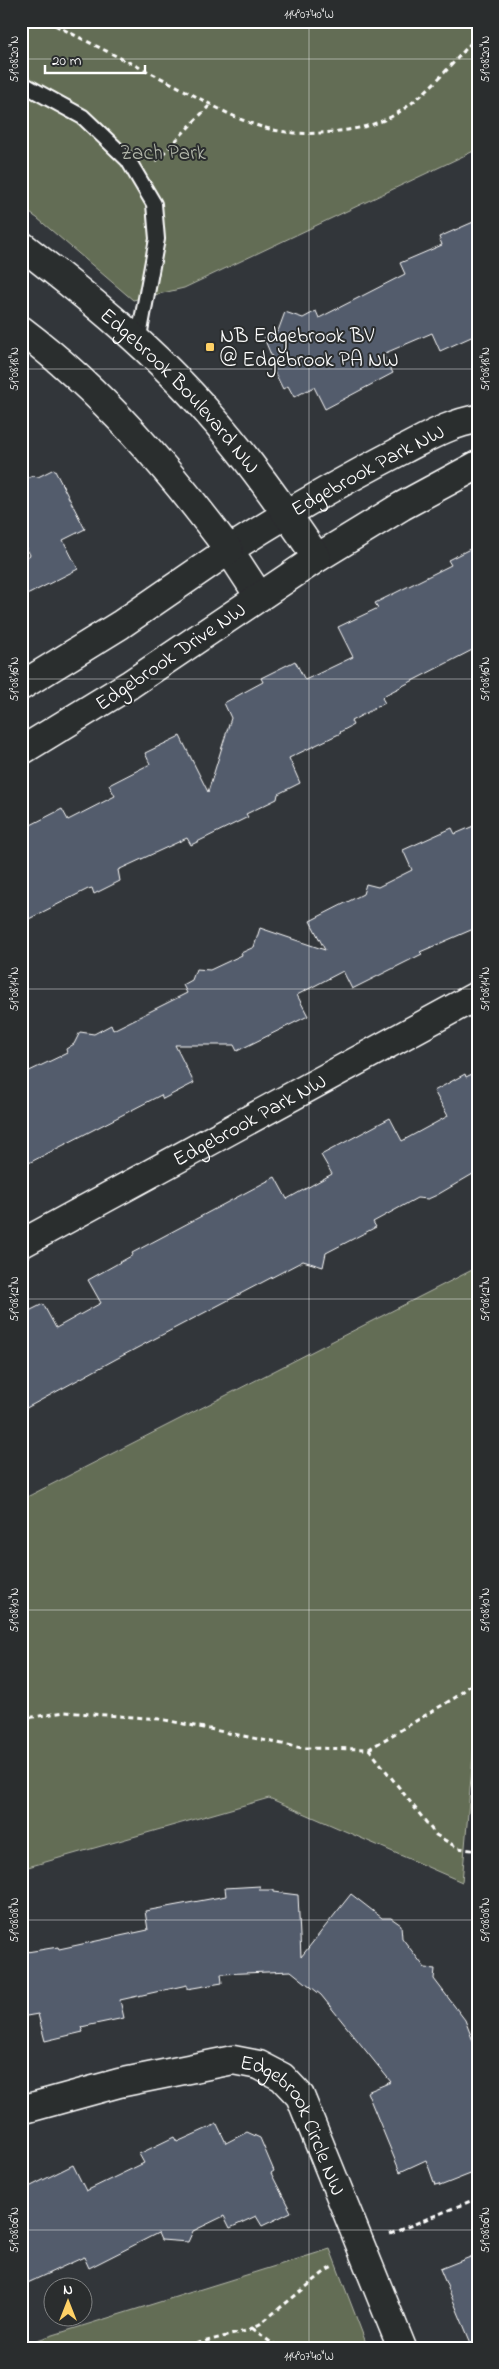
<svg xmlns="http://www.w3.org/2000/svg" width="499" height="2369" font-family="'Indie Flower',sans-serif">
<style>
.green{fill:#646d54;stroke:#b2b6aa}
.building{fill:#535c6c;stroke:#fff}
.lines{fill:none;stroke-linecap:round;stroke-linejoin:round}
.service-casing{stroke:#fff;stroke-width:18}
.minor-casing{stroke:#fff;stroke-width:31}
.tertiary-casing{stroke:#fff;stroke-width:31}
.path{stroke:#fff;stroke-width:3;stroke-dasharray:5 4;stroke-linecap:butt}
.service{stroke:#2a2d2e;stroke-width:14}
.minor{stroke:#2a2d2e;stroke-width:28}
.tertiary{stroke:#2a2d2e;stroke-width:28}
.ticks{fill:none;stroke:#fff;stroke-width:1;stroke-opacity:0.45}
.poi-dot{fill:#ffd166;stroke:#2a2d2e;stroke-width:2}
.labels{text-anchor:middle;stroke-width:4;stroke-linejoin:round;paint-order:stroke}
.park-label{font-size:21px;fill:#b2b6aa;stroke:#2a2d2e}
.poi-label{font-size:21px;fill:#fff;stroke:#2a2d2e;text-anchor:start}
.street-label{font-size:21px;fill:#fff;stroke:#2a2d2e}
.neatline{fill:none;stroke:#fff;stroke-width:2}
.ticks-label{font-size:12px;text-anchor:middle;fill:#fff}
</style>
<rect width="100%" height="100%" fill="#32363a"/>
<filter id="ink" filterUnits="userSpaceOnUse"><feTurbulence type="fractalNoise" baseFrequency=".02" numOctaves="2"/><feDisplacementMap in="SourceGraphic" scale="10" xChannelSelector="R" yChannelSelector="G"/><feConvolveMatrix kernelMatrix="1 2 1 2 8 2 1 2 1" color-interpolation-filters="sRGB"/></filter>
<g filter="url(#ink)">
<g class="green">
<polygon points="21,21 478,21 478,149 184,288 133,300 37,218 21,207"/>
<polygon points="478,1267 478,1719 476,1720 462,1882 269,1798 21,1869 21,1500"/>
<polygon points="330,2249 368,2348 21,2348 21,2345"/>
</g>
<g class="building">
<polygon points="478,220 478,334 440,351 432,333 383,354 393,373 325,409 314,387 294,397 288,386 283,389 270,363 274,362 264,338 278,331 285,312 303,318 316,311 319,318 405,274 400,263 442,245 439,237"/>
<polygon points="54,469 85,529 63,540 78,569 21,598 21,562 30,555 21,537 21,481 33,476 38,477"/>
<polygon points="478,545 478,647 385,695 382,698 385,703 351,721 353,725 340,732 341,733 289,758 300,783 278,794 277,799 246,814 248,817 191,845 187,838 118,870 120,881 94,894 92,888 88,889 21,923 21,830 62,809 68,820 115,796 109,785 150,764 145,753 180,736 208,792 231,718 224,703 263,682 261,678 295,661 305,680 353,657 338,627 378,608 375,603 451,565 448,560"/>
<polygon points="478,824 478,927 420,952 422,954 352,989 343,971 297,995 308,1016 237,1051 234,1045 175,1045 194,1083 163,1099 161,1095 21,1167 21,1075 67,1053 66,1049 74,1044 80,1032 94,1034 111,1025 113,1030 187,993 183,985 192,980 196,969 210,970 242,955 241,953 254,947 260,928 325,950 310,921 363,894 366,884 378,887 412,870 403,850 452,828 455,834"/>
<polygon points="478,1071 478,1171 437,1195 428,1199 417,1198 373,1222 376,1227 326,1253 323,1267 303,1261 116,1359 21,1411 21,1315 43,1304 56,1328 101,1303 88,1280 133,1255 132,1253 275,1177 287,1199 332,1174 321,1155 390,1118 402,1141 448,1116 434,1091 465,1074 466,1077"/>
<polygon points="260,1886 260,1890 274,1890 274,1892 298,1895 301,1957 351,1894 382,1918 391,1918 401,1925 402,1938 425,1968 435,1969 434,1979 465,2020 478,2054 478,2171 440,2186 439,2184 435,2185 426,2160 400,2172 367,2092 391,2082 321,1995 291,1971 221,1974 222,1983 187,1989 187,1985 120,2000 124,2018 81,2027 83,2032 45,2041 38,2014 21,2017 21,1956 27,1954 27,1952 58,1947 59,1949 148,1930 145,1911 226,1896 225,1888"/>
<polygon points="217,2124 226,2143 247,2132 260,2138 274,2171 271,2173 291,2212 262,2226 256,2216 230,2228 224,2216 193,2231 188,2242 161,2240 158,2233 89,2268 84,2257 21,2286 21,2191 73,2165 86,2191 144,2163 139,2154 174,2137 177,2142"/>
<polygon points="478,2254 478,2348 473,2348 440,2269"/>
</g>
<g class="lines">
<defs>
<polyline id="service" points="21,83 83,117 128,160 154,204 157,239 138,342"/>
<g id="minor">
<polyline points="317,558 402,506 478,465"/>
<path id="s1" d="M259,596L229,550C286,513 344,480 404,449C428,437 451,423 478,419"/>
<path id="s2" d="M21,1244L478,995"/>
<path id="s3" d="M21,2110L119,2083L233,2060L259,2065L282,2077L300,2096L402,2348"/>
</g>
<g id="tertiary">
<path id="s4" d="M21,245C88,297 155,351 210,415C249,459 284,509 317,558L129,685L21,751"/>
<path d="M21,330C102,391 169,469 229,550L120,625L21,686"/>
</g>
</defs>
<use href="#service" class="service-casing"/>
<use href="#minor" class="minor-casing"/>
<use href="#tertiary" class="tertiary-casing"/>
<g class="path">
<path d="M47,21C88,42 128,62 169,82C231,114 264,142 339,131C359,129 379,124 396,114C427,95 454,62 478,35"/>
<polyline points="156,161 209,106"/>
<polyline points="21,1719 64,1712 160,1719 302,1748 369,1749 456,1697 478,1679"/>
<polyline points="369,1749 436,1835 458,1848 478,1851"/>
<polyline points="390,2234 478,2198"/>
<polyline points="252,2328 278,2348"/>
<polyline points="179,2348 246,2331 260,2324 327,2270 335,2266"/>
</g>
<use href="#service" class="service"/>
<use href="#minor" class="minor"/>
<use href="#tertiary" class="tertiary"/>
</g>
</g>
<path class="ticks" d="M309,21V2348M21,59H478M21,369H478M21,679H478M21,989H478M21,1299H478M21,1610H478M21,1920H478M21,2230H478"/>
<rect class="poi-dot" x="205" y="342" width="10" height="10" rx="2.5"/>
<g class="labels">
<g class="park-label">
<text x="163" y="159">Zach Park</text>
</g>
<g class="poi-label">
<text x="220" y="342">NB Edgebrook BV<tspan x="220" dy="24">@ Edgebrook PA NW</tspan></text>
</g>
<g class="street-label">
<text dy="7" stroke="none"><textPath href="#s4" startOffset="216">Edgebrook Boulevard NW</textPath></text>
<text dy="7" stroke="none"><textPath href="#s1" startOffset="215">Edgebrook Park NW</textPath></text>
<text transform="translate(170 656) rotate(-34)" y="7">Edgebrook Drive NW</text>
<text dy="7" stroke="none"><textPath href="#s2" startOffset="260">Edgebrook Park NW</textPath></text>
<text dy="7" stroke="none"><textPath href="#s3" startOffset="314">Edgebrook Circle NW</textPath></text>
</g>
</g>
<rect width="499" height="2369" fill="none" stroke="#2a2d2e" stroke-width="55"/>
<g transform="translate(68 2302)"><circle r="24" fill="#2a2d2e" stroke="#7f8182"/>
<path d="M0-4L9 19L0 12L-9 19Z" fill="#ffd166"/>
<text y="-8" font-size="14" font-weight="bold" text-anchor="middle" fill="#ffffff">N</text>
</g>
<path d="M45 65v8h100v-8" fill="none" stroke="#ffffff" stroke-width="2.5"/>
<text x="52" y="65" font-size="15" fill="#ffffff" stroke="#2a2d2e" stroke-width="4" paint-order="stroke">20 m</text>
<rect x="28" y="28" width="444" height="2314" class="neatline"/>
<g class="ticks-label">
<text x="309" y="18">114°07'40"W</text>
<text transform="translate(14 59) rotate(-90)" y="4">51°08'20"N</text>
<text transform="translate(485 59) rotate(-90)" y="4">51°08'20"N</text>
<text transform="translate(14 369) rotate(-90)" y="4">51°08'18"N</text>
<text transform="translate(485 369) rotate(-90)" y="4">51°08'18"N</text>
<text transform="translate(14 679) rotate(-90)" y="4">51°08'16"N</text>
<text transform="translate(485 679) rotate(-90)" y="4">51°08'16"N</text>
<text transform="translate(14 989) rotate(-90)" y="4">51°08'14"N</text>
<text transform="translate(485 989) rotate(-90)" y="4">51°08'14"N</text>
<text transform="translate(14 1299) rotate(-90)" y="4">51°08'12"N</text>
<text transform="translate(485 1299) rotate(-90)" y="4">51°08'12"N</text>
<text transform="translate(14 1610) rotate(-90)" y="4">51°08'10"N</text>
<text transform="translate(485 1610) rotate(-90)" y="4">51°08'10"N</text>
<text transform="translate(14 1920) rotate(-90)" y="4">51°08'08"N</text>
<text transform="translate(485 1920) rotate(-90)" y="4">51°08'08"N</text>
<text transform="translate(14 2230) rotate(-90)" y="4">51°08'06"N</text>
<text transform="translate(485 2230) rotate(-90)" y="4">51°08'06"N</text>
<text x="309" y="2360">114°07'40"W</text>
</g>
</svg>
